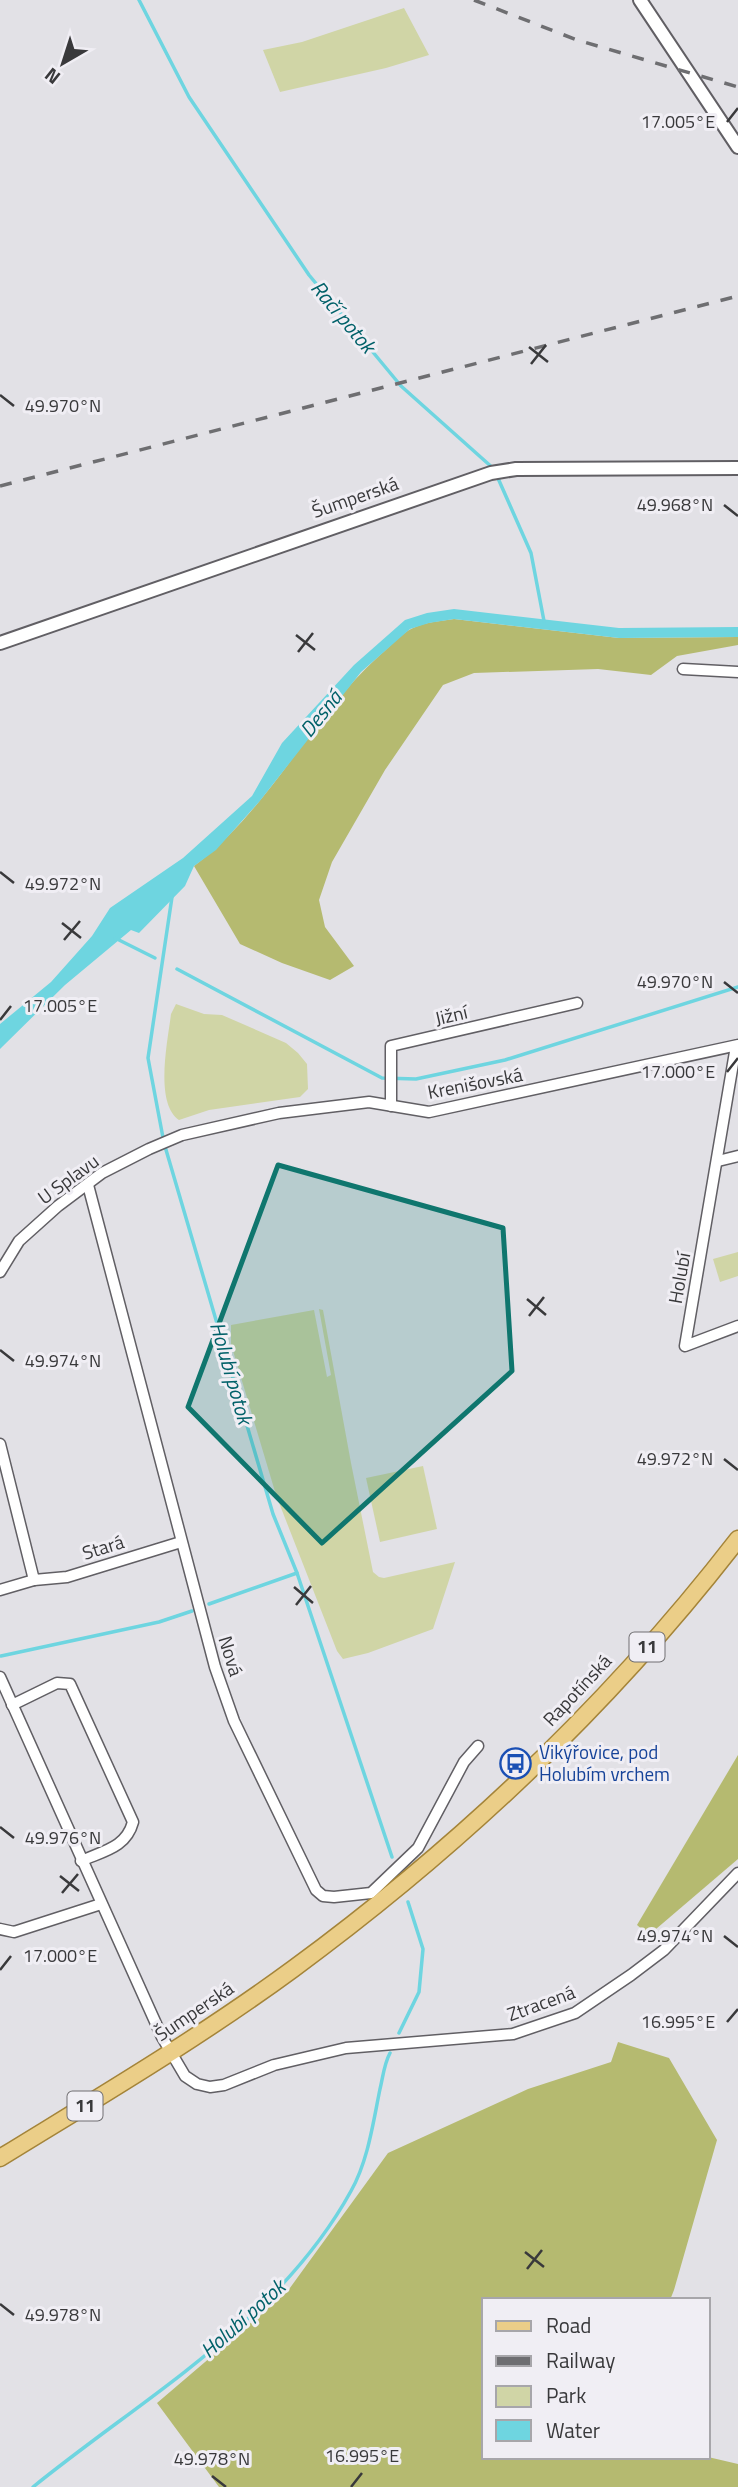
<svg xmlns="http://www.w3.org/2000/svg" width="738" height="2487" font-family="'Titillium Web',sans-serif">
<style>
.green{fill:#d0d5a6}
.forest{fill:#b5ba70}
.water{fill:#6ed5e0}
.lines{fill:none;stroke-linecap:round;stroke-linejoin:round}
.stream{stroke:#6ed5e0;stroke-width:3.5}
.minor-casing{stroke:#615f64;stroke-width:13}
.tertiary-casing{stroke:#615f64;stroke-width:16}
.primary-casing{stroke:#a48439;stroke-width:19}
.minor{stroke:#fff;stroke-width:10}
.tertiary{stroke:#fff;stroke-width:12}
.primary{stroke:#ebce88;stroke-width:16}
.rail{stroke:#6e6e71;stroke-width:3.5;stroke-dasharray:12 12;stroke-linecap:butt}
.marked{fill:#0f766e;fill-opacity:0.2;stroke:#0f766e;stroke-width:5;stroke-linejoin:round}
.ticks{fill:none;stroke:#39393b;stroke-width:2.5}
.labels{text-anchor:middle;stroke-width:6;stroke-linejoin:round;paint-order:stroke}
.shield{fill:#f0eef4;stroke:#706f72;stroke-width:2}
.shield-label{font-size:18px;font-weight:bold;fill:#39393b}
.street-label{font-size:19px;fill:#39393b;stroke:#f0eef4}
.transit-label{font-size:19px;fill:#164399;stroke:#f0eef4;text-anchor:start}
.water-label{font-size:21px;font-style:italic;fill:#016169;stroke:#f0eef4}
.ticks-label{font-size:18px;text-anchor:middle;fill:#39393b;stroke:#f0eef4;stroke-width:6;stroke-linejoin:round;paint-order:stroke}
</style>
<rect width="100%" height="100%" fill="#e2e1e6"/>
<g class="green">
<polygon points="404,8 429,55 386,68 280,92 263,50 302,42"/>
<path d="M176,1004L204,1014L222,1015L286,1043L298,1053L307,1064L308,1089L300,1097L209,1110L179,1120C154,1103 168,1040 171,1014Z"/>
<polygon points="738,1252 738,1276 720,1282 713,1259"/>
<polygon points="319,1309 323,1310 351,1463 373,1572 379,1577 384,1578 455,1562 433,1629 368,1653 343,1659 337,1651 276,1495 231,1344 231,1325 314,1310 327,1377 331,1375"/>
<polygon points="423,1466 437,1529 380,1542 366,1478"/>
</g>
<g class="forest">
<path d="M454,619L619,638L738,637V645L677,656L651,675L598,669L474,673L443,685L385,770L332,862L319,900L325,927L354,966L330,980L282,963L240,944L194,866C270,809 310,718 380,655C390,647 401,633 413,628C426,622 440,621 454,619Z"/>
<polygon points="738,1755 738,1859 649,1935 637,1925"/>
<polygon points="618,2042 669,2058 717,2140 674,2290 670,2300 484,2300 484,2457 708,2457 738,2464 738,2487 219,2487 157,2403 287,2292 388,2153 528,2089 611,2062"/>
</g>
<polygon class="water" points="454,609 619,628 738,627 738,637 619,638 454,619 429,623 410,629 361,672 259,802 216,850 194,866 185,886 139,933 131,930 65,985 0,1049 0,1024 51,982 92,936 110,908 183,858 252,796 282,743 354,665 405,620 427,613"/>
<g class="lines">
<g class="stream">
<polyline points="139,0 189,97 309,275 401,386 494,469"/>
<polyline points="497,476 531,553 544,621"/>
<polyline points="172,897 148,1058 164,1143 273,1514 297,1573 392,1857"/>
<polyline points="115,938 155,958"/>
<polyline points="177,969 382,1078 416,1079 505,1060 738,987"/>
<polyline points="209,1604 297,1573"/>
<polyline points="1,1656 159,1622 192,1611"/>
<polyline points="399,2033 419,1992 423,1949 408,1902"/>
<path d="M33,2487C145,2396 279,2322 351,2191C368,2161 373,2123 380,2089C383,2077 384,2064 390,2053"/>
</g>
<defs>
<g id="minor">
<polyline points="683,669 738,672"/>
<polyline points="736,1046 685,1346 738,1326"/>
<polyline points="391,1106 391,1046 577,1003"/>
<polyline points="718,1161 738,1156"/>
<polyline points="88,1185 215,1667 234,1721 316,1890 323,1896 334,1897 371,1893 418,1848 464,1762 478,1746"/>
<polyline points="0,1272 19,1241 58,1206 102,1173 149,1149 182,1135 279,1113 369,1102 429,1112 738,1045"/>
<polyline points="0,1444 34,1580 67,1577 181,1542"/>
<polyline points="0,1590 34,1580"/>
<polyline points="0,1677 162,2037 185,2076 197,2084 210,2087 224,2085 274,2065 346,2048 513,2034 575,2013 631,1975 664,1950 738,1873"/>
<path d="M12,1705L57,1683L70,1684L133,1822C126,1848 103,1851 81,1861"/>
<polyline points="0,1929 14,1932 101,1904"/>
</g>
<g id="tertiary">
<polyline points="640,0 738,147"/>
<polyline points="0,643 491,473 516,469 738,468"/>
</g>
<path id="primary" d="M0,2158C99,2097 199,2038 293,1969C459,1847 612,1702 738,1539"/>
</defs>
<use href="#minor" class="minor-casing"/>
<use href="#tertiary" class="tertiary-casing"/>
<use href="#primary" class="primary-casing"/>
<use href="#minor" class="minor"/>
<use href="#tertiary" class="tertiary"/>
<use href="#primary" class="primary"/>
<g class="rail">
<polyline points="474,0 577,40 738,87"/>
<polyline points="0,486 738,296"/>
</g>
</g>
<path class="marked" d="M278,1165L503,1228L512,1371L322,1543L188,1407Z"/>
<path class="ticks" d="M727,122L738,108M529,347L548,362M531,364L546,345M0,395L14,406M724,505L738,516M296,635L315,650M298,652L313,633M0,872L14,883M62,923L81,938M64,940L80,921M724,982L738,993M0,1020L11,1006M727,1072L738,1058M527,1299L546,1315M529,1316L544,1297M0,1350L14,1361M724,1459L738,1470M294,1587L313,1603M296,1605L311,1586M0,1827L14,1838M60,1876L79,1891M62,1893L78,1874M724,1936L738,1947M0,1970L11,1956M727,2022L738,2009M525,2252L544,2267M527,2269L542,2250M0,2304L14,2315M212,2476L226,2487M351,2487L362,2473"/>
<defs>
<symbol id="bus-ring" viewBox="-11 -11 22 22"><circle r="9.5" fill="#f0eef4" stroke="#1a4fb4" stroke-width="1.5"/><path d="M-5-6H5V4H4V6H2V4H-2V6H-4V4H-5ZM-3.5-4V0h7V-4ZM-3.5 1.2v1.5H-2V1.2ZM2 1.2v1.5H3.5V1.2Z" fill="#1a4fb4"/></symbol>
</defs>
<g fill-rule="evenodd">
<use href="#bus-ring" x="498" y="1746" width="35" height="35"/>
</g>
<g class="labels">
<g class="shield">
<rect x="629.5" y="1632.5" width="35" height="29" rx="5"/>
<rect x="67.5" y="2091.5" width="35" height="29" rx="5"/>
</g>
<g class="shield-label">
<text x="647" y="1653">11</text>
<text x="85" y="2112">11</text>
</g>
<g class="street-label">
<text transform="translate(355 497) rotate(-19)" y="7">Šumperská</text>
<text transform="translate(451 1015) rotate(-13)" y="7">Jižní</text>
<text transform="translate(475 1083) rotate(-11)" y="7">Krenišovská</text>
<text transform="translate(68 1179) rotate(-36)" y="7">U Splavu</text>
<text transform="translate(679 1278) rotate(-80)" y="7">Holubí</text>
<text transform="translate(103 1547) rotate(-17)" y="7">Stará</text>
<text transform="translate(231 1656) rotate(73)" y="7">Nová</text>
<text transform="translate(577 1690) rotate(-47)" y="7">Rapotínská</text>
<text transform="translate(541 2003) rotate(-20)" y="7">Ztracená</text>
<text transform="translate(194 2011) rotate(-34)" y="7">Šumperská</text>
</g>
<g class="transit-label">
<text x="539" y="1759">Vikýřovice, pod<tspan x="539" dy="22">Holubím vrchem</tspan></text>
</g>
<g class="water-label">
<text transform="translate(343 317) rotate(50)" y="7">Račí potok</text>
<text transform="translate(321 714) rotate(-51)" y="7">Desná</text>
<text transform="translate(231 1373) rotate(74)" y="7">Holubí potok</text>
<text transform="translate(243 2319) rotate(-42)" y="7">Holubí potok</text>
</g>
</g>
<g class="ticks-label">
<text x="678" y="128">17.005°E</text>
<text x="63" y="412">49.970°N</text>
<text x="675" y="511">49.968°N</text>
<text x="63" y="890">49.972°N</text>
<text x="675" y="988">49.970°N</text>
<text x="60" y="1012">17.005°E</text>
<text x="678" y="1078">17.000°E</text>
<text x="63" y="1367">49.974°N</text>
<text x="675" y="1465">49.972°N</text>
<text x="63" y="1844">49.976°N</text>
<text x="675" y="1942">49.974°N</text>
<text x="60" y="1962">17.000°E</text>
<text x="678" y="2028">16.995°E</text>
<text x="63" y="2321">49.978°N</text>
<text x="362" y="2462">16.995°E</text>
<text x="212" y="2465">49.978°N</text>
</g>
<rect x="482" y="2298" width="228" height="161" fill="#f0eef4" stroke="#a7a6aa" stroke-width="2"/>
<rect x="496" y="2321" width="35" height="10" fill="#ebce88" stroke="#a7a6aa" stroke-width="2"/>
<text x="546" y="2333" font-size="21" fill="#39393b">Road</text>
<rect x="496" y="2356" width="35" height="10" fill="#6e6e71" stroke="#a7a6aa" stroke-width="2"/>
<text x="546" y="2368" font-size="21" fill="#39393b">Railway</text>
<rect x="496" y="2386" width="35" height="21" fill="#d0d5a6" stroke="#a7a6aa" stroke-width="2"/>
<text x="546" y="2403" font-size="21" fill="#39393b">Park</text>
<rect x="496" y="2420" width="35" height="21" fill="#6ed5e0" stroke="#a7a6aa" stroke-width="2"/>
<text x="546" y="2438" font-size="21" fill="#39393b">Water</text>
<g transform="translate(63 63) rotate(219)" stroke="#f0eef4" stroke-width="5" paint-order="stroke">
<path d="M0-5L12 26L0 18L-12 26Z" fill="#39393b"/>
<text y="-10" font-size="19" font-weight="bold" text-anchor="middle" fill="#39393b">N</text>
</g>
</svg>
